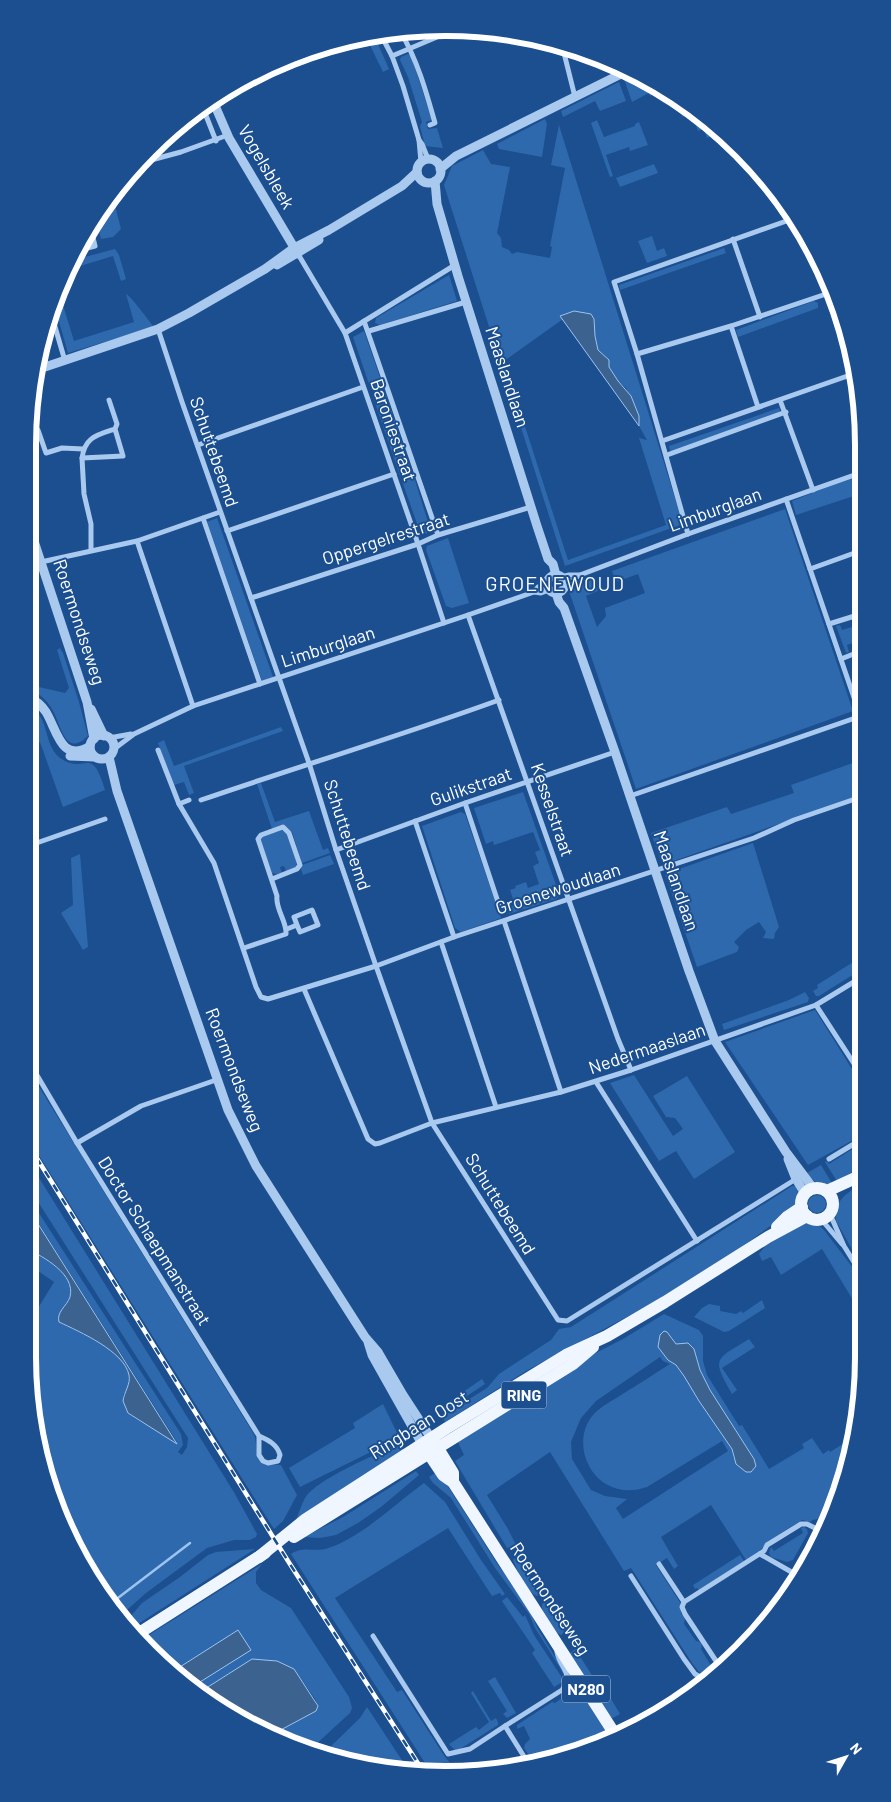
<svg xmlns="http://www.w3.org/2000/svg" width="891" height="1802" font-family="Barlow,sans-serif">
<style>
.green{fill:#2e69ad;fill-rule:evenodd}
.water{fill:#3c6290;stroke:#9cc4f0}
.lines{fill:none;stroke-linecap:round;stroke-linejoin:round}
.stream{stroke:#9cc4f0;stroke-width:2.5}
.minor{stroke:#a9c9ee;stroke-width:5}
.tertiary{stroke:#a9c9ee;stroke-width:9}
.primary{stroke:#f0f6ff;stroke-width:12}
.rail-casing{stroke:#fff;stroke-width:4.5}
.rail{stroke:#1b4f8f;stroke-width:2.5;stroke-dasharray:8;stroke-linecap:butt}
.labels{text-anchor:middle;stroke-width:4;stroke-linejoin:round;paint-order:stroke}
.shield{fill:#1b4f8f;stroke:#bbcadd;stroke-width:1}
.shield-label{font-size:16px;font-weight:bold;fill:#fff}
.street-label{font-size:18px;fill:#fff;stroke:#1b4f8f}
.quarter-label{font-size:20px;letter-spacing:1px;fill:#fff;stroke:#1b4f8f}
.rim{fill:none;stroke:#fff;stroke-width:6}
</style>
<rect width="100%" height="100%" fill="#1b4f8f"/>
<g class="green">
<polygon points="374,35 389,69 383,72 366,37"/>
<polygon points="408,54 411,56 432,120 426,122 428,129 437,128 443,148 425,146 420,126 422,122 408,77 400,60 401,57"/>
<polygon points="635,74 715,127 717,134 707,138 704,129 698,131 691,112 683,117 670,100 663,103 659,92 650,96 649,93 632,102 624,79"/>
<polygon points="619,82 626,101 600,111 595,101 563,117 561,111"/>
<polygon points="545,119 547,124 542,157 499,149 497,144"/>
<polygon points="597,120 604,137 635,126 635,124 639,122 648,145 630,151 629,147 606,155 613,176 610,177 591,123"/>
<path d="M559,125L683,524L565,566L444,185L452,166L483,150L491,164L510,167L497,233L501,238L502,247L509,250L512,254L517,252L550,258L552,247L550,246L565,168L551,165ZM574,311L591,314L594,318L595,336L598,350L609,360V367L618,381L626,388L639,416V426L647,440L639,438L666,525L568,560L504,361L563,319L561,316Z"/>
<polygon points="654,164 658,173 620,187 616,178"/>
<polygon points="112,194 121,229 113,237 101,239 96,219"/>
<polygon points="652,236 657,251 664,248 667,256 647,263 638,241"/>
<polygon points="724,248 726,253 620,290 619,285"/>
<polygon points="115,249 119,255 126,279 121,281 113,256 67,270 70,261"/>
<polygon points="449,275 457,301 380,325 375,323 376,318"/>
<path d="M59,292L74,341L134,322L126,294C132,297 148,320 154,327L68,353L54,304Z"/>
<polygon points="814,301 818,303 818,308 738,337 736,330"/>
<polygon points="364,331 383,386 371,390 353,337"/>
<polygon points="385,392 412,472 400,476 373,397"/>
<polygon points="779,408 781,415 671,453 669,446"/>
<polygon points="860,474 860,494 796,515 792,501"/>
<polygon points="414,477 431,532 421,535 402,481"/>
<polygon points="785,509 853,711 636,789 569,591 593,579 598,591 586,596 597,627 606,616 605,608 645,593 638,574 616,582 612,571"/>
<polygon points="217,518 273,677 262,681 207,522"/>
<polygon points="448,538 469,603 452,608 446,606 426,550 427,546"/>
<polygon points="861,624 861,640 847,645 849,652 846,653 836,626 840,625 842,630"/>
<path d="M60,648L63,653L79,702L88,736C63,760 61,720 50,706C45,698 37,692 29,689L30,685L65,693L69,688L57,650Z"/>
<path d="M28,705C32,708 37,712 40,716C48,729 47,748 60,758C86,776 91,743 105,790L63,807L40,742L28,746Z"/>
<polygon points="281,727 283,731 184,766 194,793 189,795 184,782 174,785 158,743 164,740 174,766"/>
<polygon points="861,760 861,795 665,864 661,862 651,833 727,807 731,814 794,793 791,785"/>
<polygon points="261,783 275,822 309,811 323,850 328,848 330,853 302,863 292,832 284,826 272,829 257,784"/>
<polygon points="523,792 560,896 556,899 509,914 507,908 515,905 510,890 516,888 515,886 526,882 528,888 539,884 533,866 539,863 535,852 540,850 533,832 494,845 493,841 486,844 474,808"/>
<polygon points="461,812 465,814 501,918 461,932 455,928 422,826"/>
<polygon points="282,830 288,834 297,863 296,867 286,871 284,866 280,867 282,873 277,874 272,873 260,840 263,836"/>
<polygon points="753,843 779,927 775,933 774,939 763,938 766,932 759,922 746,930 734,942 739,947 737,952 697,967 665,874"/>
<polygon points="80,854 88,947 83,950 61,913 73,905 71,858"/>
<polygon points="330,855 334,864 303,875 301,869 302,865"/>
<polygon points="861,957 862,969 819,996 816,996 813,991 818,988 817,985"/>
<polygon points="805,992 809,998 808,1002 724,1030 722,1024 789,1000"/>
<polygon points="815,1010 862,1085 862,1135 808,1165 725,1042"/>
<polygon points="28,1069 252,1431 255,1437 257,1452 266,1464 281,1465 297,1495 283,1521 274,1529 28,1138"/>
<polygon points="634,1075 673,1136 683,1129 675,1118 666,1117 653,1096 687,1076 735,1152 694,1179 676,1151 659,1161 610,1083"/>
<polygon points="862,1143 862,1168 838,1183 825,1162 827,1161 829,1164"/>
<path d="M28,1160L235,1494L257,1534L256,1537L250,1540H234L207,1548L146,1593L119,1617L114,1611L50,1491L28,1357V1315L32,1318L54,1282L28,1264V1249C43,1257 76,1274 70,1296C67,1306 61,1309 59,1322C78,1332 135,1355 130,1382C129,1387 125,1392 123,1396L128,1413L138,1420L177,1442L28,1207V1196L181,1434L183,1445L178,1452L182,1455L187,1447L188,1438L28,1186Z"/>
<path d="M821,1165L833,1185C821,1187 814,1183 807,1173Z"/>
<path d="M861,1184L862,1204L858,1207L862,1214V1227L855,1232L854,1236L862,1251V1267L836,1221C835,1199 845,1195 861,1184Z"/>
<path d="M792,1186H795C801,1196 798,1202 791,1211L736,1251L662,1298L526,1371L445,1422L442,1416L487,1388L499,1374L551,1340L559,1329L571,1327Z"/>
<circle cx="817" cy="1204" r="9"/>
<path d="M808,1222L817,1224L824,1230L853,1268L862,1283V1301L856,1305L822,1249L781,1275L771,1257L762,1261L759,1254C769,1239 791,1228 808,1222Z"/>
<polygon points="762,1300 765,1308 729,1331 724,1332 694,1317 702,1308 709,1304 720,1306 720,1311 736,1314 741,1311 743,1313"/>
<path d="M664,1314L699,1330L703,1336V1361L707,1375L739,1426L742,1425L769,1469L804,1448L802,1444L812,1438L823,1454L829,1450L830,1452L854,1437L849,1464L837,1497L818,1519L812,1520L811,1522L802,1520L767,1542L760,1551L746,1560L711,1505L661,1537L678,1566L674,1569L667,1558L656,1565L681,1604V1613L685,1619L684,1624L696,1641L700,1642L702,1646L701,1649L713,1669L717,1670L707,1677L699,1672L692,1663L631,1568L624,1571L550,1452L487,1495L508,1529L517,1547L507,1548L455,1461L464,1455L457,1440L584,1359L623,1339ZM667,1332L676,1344L688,1343L696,1355L700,1370L710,1390L754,1459H734L732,1449L699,1401L684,1376L676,1365L668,1360L659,1347L661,1335ZM660,1357L663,1361L670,1364C653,1375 637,1385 621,1395C612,1401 601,1406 593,1415C574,1437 584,1474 610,1486C622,1492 635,1491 647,1487L722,1441L728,1451L623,1519L616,1508L627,1499L605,1496L591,1490L572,1459L571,1442L581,1418L596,1401Z"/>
<path d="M749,1339L755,1347L722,1368L737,1390L732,1394C711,1357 715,1360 749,1339Z"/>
<polygon points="482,1379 485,1384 443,1412 440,1408"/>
<polygon points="383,1404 399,1437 397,1439 300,1487 289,1468 355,1428 353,1423"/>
<path d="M400,1443L404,1450L296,1520C299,1513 301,1505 305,1498C316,1479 378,1454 400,1443Z"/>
<polygon points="416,1471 419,1475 381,1507 358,1523 336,1535 320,1538 304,1537 343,1517"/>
<polygon points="437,1472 449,1488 498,1565 526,1603 537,1627 564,1672 563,1673 535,1628 529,1614 495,1568 451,1498 433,1483 429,1477"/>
<path d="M424,1483L445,1502L481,1560L505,1594L502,1596L500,1593L492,1596L448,1528L335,1598L397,1692L402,1690L445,1757L455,1769H429L291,1554C304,1545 315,1553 328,1548C361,1538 396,1503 424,1483Z"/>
<polygon points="804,1527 807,1529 808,1533 793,1560 787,1562 771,1557 769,1553 771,1547 774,1551 803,1533 801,1528"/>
<polygon points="255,1549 130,1629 125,1623 142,1603 180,1577 208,1555 216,1552"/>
<path d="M520,1554L531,1579L541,1594L537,1596C525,1591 518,1572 513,1560Z"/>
<polygon points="740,1555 744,1561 699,1590 697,1588 695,1589 693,1585"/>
<polygon points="262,1564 256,1572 256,1583 261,1590 291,1608 349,1697 352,1708 350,1713 313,1747 275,1733 316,1711 318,1706 315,1699 294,1669 252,1659 200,1692 192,1687 250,1650 238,1630 172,1672 141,1640"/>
<polygon points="507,1597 523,1617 525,1615 534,1635 563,1679 561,1683 554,1687 532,1653 535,1650 502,1601"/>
<path d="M550,1599L552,1600L547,1604L563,1630L568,1627L569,1629L561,1635C552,1631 541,1614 542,1604Z"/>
<polygon points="579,1646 581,1647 576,1650 600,1688 604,1687 620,1714 613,1718 610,1717 569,1654"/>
<polygon points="495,1677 516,1713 507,1718 503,1714 507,1711 488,1681"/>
<polygon points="574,1681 611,1737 533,1761 524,1748 525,1744 530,1739 524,1726 517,1729 517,1725 552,1702 555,1703 562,1698"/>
<polygon points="473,1691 491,1721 496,1718 498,1722 498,1725 460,1749 455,1750 449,1744 476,1727 479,1730 489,1722 471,1693"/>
<polygon points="367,1707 407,1768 364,1766 325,1752 360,1718"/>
</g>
<g class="water">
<polygon points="574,311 591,314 594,319 595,336 598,350 609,360 609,367 618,381 631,396 639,416 639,426 560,316"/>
<path d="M28,1207V1208L177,1444L128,1413L123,1401C124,1392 131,1384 129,1375C124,1351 80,1332 59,1322C56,1312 67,1306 70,1297C76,1274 43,1257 28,1249Z"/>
<polygon points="664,1331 667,1332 676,1344 688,1343 694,1349 700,1370 710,1390 754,1459 756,1466 751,1472 746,1472 736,1464 732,1449 699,1401 684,1376 676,1365 668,1360 658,1347 660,1335"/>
<polygon points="238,1630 251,1650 192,1687 172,1672"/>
<polygon points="252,1659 277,1661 294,1669 318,1706 316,1711 275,1733 236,1718 200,1692"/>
</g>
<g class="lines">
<polyline class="stream" points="110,1604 190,1543"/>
<g class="minor">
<path d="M400,31C417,59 426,91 435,123L430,125"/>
<polyline points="380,33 392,56 403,86 419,140 421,162"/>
<polyline points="562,45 575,97"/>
<polyline points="392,56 456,29"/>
<polyline points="203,108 216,141"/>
<polyline points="419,140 422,144 428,159"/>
<polyline points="140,163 181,152 228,135"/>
<polyline points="733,239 760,317"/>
<polyline points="76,251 95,246 91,229"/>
<polyline points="298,254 345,333 418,544 444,623"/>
<polyline points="833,295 847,334"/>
<polyline points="51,313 65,361"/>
<polyline points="364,321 438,535"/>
<polyline points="731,326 758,407"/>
<polyline points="158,329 182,402 309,763 336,850 376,966 432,1123 558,1320 567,1321 796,1179"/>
<polyline points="369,331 466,302"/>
<polyline points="345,333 455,265"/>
<polyline points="637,354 731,326 832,292"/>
<path d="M109,400L117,424L115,429L123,456L82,458C85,437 97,435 115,429"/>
<polyline points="780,400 813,490"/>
<polyline points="38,430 46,453 62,448 83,449"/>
<polyline points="662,441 856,373"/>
<polyline points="198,445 363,387"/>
<polyline points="667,455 786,412"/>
<polyline points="82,458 84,494 91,524 91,550"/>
<polyline points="786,499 861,718"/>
<polyline points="203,518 260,684"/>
<polyline points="227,531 394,474"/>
<polyline points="688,534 637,354 614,282 795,218"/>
<polyline points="137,541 193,706"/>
<polyline points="41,562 137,541 220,512"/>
<polyline points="810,569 860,551"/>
<polyline points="561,577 569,575 580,575"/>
<polyline points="565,585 580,575 688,534 860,473"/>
<polyline points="534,592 541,593 549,590"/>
<polyline points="251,598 418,544 438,535 531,507"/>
<polyline points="468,615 618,1039 631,1070"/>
<polyline points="829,624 861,614"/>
<polyline points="841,659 861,651"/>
<polyline points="109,738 131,734"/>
<polyline points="114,749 134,734 193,706 468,615 534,592 538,587 547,583"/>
<polyline points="158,750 179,804 214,863 256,987 261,997 268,999 376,966 454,937 754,838 794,820 861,797"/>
<polyline points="630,796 861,716"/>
<path d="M201,800C300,766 400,736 499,700"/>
<polyline points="465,803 500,908"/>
<polyline points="179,804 189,800"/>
<polyline points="415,821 454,937"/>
<polyline points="28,846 105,819"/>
<polyline points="336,850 465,803 615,752"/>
<polyline points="504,921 561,1092"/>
<polyline points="287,929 297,925 300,932 318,925 312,910 294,917 297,925"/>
<polyline points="441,942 496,1107"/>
<path d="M244,948L286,934C287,921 275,909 277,896L258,839L261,835L283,827L289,833L300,865L297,869L272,879"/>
<polyline points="304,989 368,1139 375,1144 380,1143 432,1123 561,1092 631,1070 816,1005 862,977"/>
<polyline points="816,1005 862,1076"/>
<path d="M28,1060L77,1143L259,1436V1455L263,1461L268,1463L278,1461L280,1455C277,1444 268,1440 259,1436"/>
<polyline points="854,1063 862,1058"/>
<polyline points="596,1082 697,1241"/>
<polyline points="77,1143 141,1106 216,1080"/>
<polyline points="829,1159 862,1139"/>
<polyline points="830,1214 844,1246 862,1275"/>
<polyline points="821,1219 842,1244"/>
<polyline points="760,1554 795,1574"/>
<polyline points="659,1564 684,1602 764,1551 767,1545 801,1524 807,1524 817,1529"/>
<polyline points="631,1576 684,1659 695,1674 704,1679"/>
<polyline points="792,1580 817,1529 831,1514"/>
<polyline points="684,1602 682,1607 685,1614 720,1667"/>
<polyline points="373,1636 448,1754 470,1749 505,1726 528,1763"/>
<path d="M505,1726L562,1690C575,1674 559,1667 557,1652"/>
</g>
<g class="tertiary">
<polyline points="213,101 229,138 298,254"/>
<circle cx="429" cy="171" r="12"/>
<polyline points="440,169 456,156 629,70"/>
<polyline points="435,181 437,204 458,276 537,526 548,559 553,564 556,575"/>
<polyline points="277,265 319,240"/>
<polyline points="36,370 158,329 189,313 265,269 294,248 329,230 402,186 417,172"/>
<polyline points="28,523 87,702 94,739"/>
<circle cx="556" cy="584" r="9"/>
<polyline points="556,593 559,602 564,608 615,752 689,971 715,1041 786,1152 813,1188"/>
<path d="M28,697C35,700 42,706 46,712C57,730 61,764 90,746"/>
<polyline points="91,709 104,736"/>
<circle cx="102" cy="747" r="12"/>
<polyline points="70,756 95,757"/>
<polyline points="109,757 117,791 228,1110 256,1166 365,1337 378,1352 403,1395 431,1438"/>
<polyline points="788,1159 796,1179 805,1194"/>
<polyline points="368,1342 372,1355 422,1444"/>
</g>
<g class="primary">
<circle cx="817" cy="1204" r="16"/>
<polyline points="827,1191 862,1175"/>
<polyline points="777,1227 787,1217 802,1207"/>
<polyline points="434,1442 453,1473 453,1482"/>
<polyline points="425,1448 443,1475 453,1482 616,1736"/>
<polyline points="294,1537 573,1364 593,1347"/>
<polyline points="259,1557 306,1519 447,1428 566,1355 607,1336 665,1302 768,1237 807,1216"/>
<polyline points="136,1635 265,1553"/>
</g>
<defs>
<polyline id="rail" points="28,1144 288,1561 421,1768"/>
</defs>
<use href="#rail" class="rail-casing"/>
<use href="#rail" class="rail"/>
</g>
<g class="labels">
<g class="shield">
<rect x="501.5" y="1381.5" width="45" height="27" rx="4"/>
<rect x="562" y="1675.5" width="48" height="27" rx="4"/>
</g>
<g class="shield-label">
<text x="524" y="1401">RING</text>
<text x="586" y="1695">N280</text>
</g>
<g class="street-label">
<text transform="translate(266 167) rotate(60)" y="6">Vogelsbleek</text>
<text transform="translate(507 377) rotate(72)" y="6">Maaslandlaan</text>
<text transform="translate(393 430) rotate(71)" y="6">Baroniestraat</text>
<text transform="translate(214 452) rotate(71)" y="6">Schuttebeemd</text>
<text transform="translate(715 510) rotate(-20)" y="6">Limburglaan</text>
<text transform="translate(386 539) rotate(-18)" y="6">Oppergelrestraat</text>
<text transform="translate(79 622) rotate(72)" y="6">Roermondseweg</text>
<text transform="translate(328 647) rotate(-18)" y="6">Limburglaan</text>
<text transform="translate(471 787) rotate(-19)" y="6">Gulikstraat</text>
<text transform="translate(552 810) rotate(71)" y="6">Kesselstraat</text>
<text transform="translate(347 835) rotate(72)" y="6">Schuttebeemd</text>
<text transform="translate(676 881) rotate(71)" y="6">Maaslandlaan</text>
<text transform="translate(558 889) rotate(-18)" y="6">Groenewoudlaan</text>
<text transform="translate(647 1049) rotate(-19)" y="6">Nedermaaslaan</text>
<text transform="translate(234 1070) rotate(69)" y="6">Roermondseweg</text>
<text transform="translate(500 1204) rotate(58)" y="6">Schuttebeemd</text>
<text transform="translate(154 1241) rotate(58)" y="6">Doctor Schaepmanstraat</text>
<text transform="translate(419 1425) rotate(-32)" y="6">Ringbaan Oost</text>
<text transform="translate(550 1599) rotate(57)" y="6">Roermondseweg</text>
</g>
<g class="quarter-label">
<text x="555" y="591">GROENEWOUD</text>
</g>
</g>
<path d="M0 0H891V1802H0ZM445 36H446A409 409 0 0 1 855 445V1357A409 409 0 0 1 446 1766H445A409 409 0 0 1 36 1357V445A409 409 0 0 1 445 36Z" fill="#1b4f8f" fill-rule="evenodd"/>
<path class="rim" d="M445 36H446A409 409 0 0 1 855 445V1357A409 409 0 0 1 446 1766H445A409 409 0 0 1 36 1357V445A409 409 0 0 1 445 36Z"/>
<g transform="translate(846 1757) rotate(51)" stroke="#1b4f8f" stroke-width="4" paint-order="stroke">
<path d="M0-4L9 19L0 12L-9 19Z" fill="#ffffff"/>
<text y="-8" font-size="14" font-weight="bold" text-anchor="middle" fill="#ffffff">N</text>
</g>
</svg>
